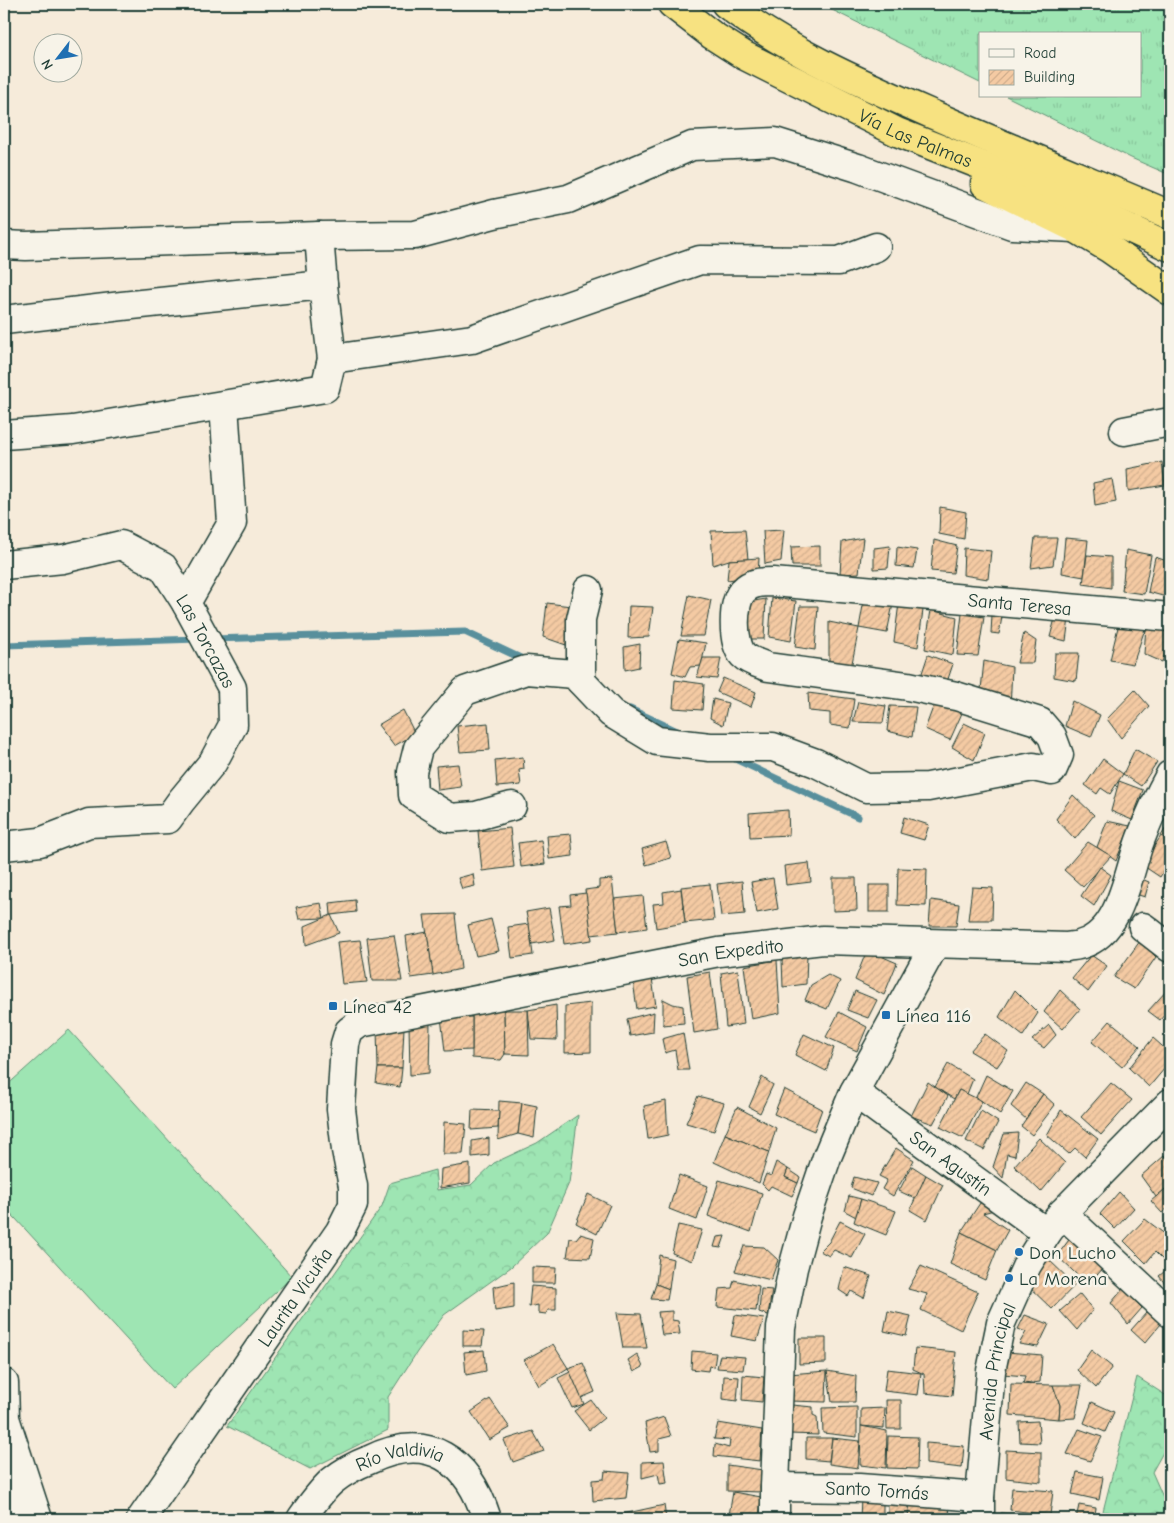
<svg xmlns="http://www.w3.org/2000/svg" width="1174" height="1523" font-family="'Comic Neue',sans-serif">
<style>
.grass{fill:url(#grass-tufts);stroke:#5e9174}
.forest{fill:url(#forest-crowns);stroke:#5e9174}
.pitch{fill:#9ee5b3;stroke:#5e9174}
.lines{fill:none;stroke-linecap:round;stroke-linejoin:round}
.stream{stroke:#598f9c;stroke-width:7}
.building{fill:url(#building-hatch);stroke:#1f3d34}
.minor-casing{stroke:#1f3d34;stroke-width:31}
.highway-casing{stroke:#1f3d34;stroke-width:31}
.minor{stroke:#f7f3e8;stroke-width:28}
.highway{stroke:#f7e281;stroke-width:28}
.poi-dot{fill:#1f6fb2;stroke:#f7f3e8;stroke-width:2}
.labels{text-anchor:middle;stroke-width:5;stroke-linejoin:round;paint-order:stroke}
.street-label{font-size:19px;fill:#1f3d34;stroke:#f7f3e8}
.poi-label{font-size:19px;fill:#1f3d34;stroke:#f7f3e8;text-anchor:start}
</style>
<defs>
<pattern id="grass-tufts" width="24" height="20" patternUnits="userSpaceOnUse" patternTransform="scale(1.25)"><rect width="24" height="20" fill="#9ee5b3"/><path d="M3 7l-1-3M5 7V3M7 7l1-3M15 17l-1-3M17 17v-4M19 17l1-3" fill="none" stroke="#88c59b"/></pattern>
<pattern id="forest-crowns" width="20" height="18" patternUnits="userSpaceOnUse" patternTransform="scale(1.25)"><rect width="20" height="18" fill="#9ee5b3"/><path d="M2 6a3 3 0 1 1 6 0M12 15a3 3 0 1 1 6 0" fill="none" stroke="#88c59b"/></pattern>
<pattern id="building-hatch" width="6" height="6" patternUnits="userSpaceOnUse" patternTransform="scale(1.25)"><rect width="6" height="6" fill="#f4caa3"/><path d="M-1 1l2-2M0 6l6-6M5 7l2-2" fill="none" stroke="#d1ae8d"/></pattern>
</defs>
<rect width="100%" height="100%" fill="#f6ebda"/>
<filter id="ink" filterUnits="userSpaceOnUse"><feTurbulence type="fractalNoise" baseFrequency=".02" numOctaves="2"/><feDisplacementMap in="SourceGraphic" scale="10" xChannelSelector="R" yChannelSelector="G"/><feConvolveMatrix kernelMatrix="1 2 1 2 8 2 1 2 1" color-interpolation-filters="sRGB"/></filter>
<g filter="url(#ink)">
<polygon class="grass" points="820,4 1170,4 1170,175 1131,158 1006,96 1140,96 1140,34 980,34 980,83"/>
<g class="forest">
<polygon points="578,1115 569,1183 547,1233 511,1267 444,1315 417,1352 388,1397 388,1430 310,1469 227,1426 382,1206 390,1183 435,1170 437,1190 471,1185 494,1163 537,1143"/>
<polygon points="1137,1377 1170,1398 1170,1440 1152,1472 1170,1513 1170,1519 1101,1519"/>
</g>
<polygon class="pitch" points="69,1030 292,1277 172,1389 4,1206 4,1088"/>
<g class="lines">
<g class="stream">
<polyline points="212,639 465,632 527,661"/>
<polyline points="4,645 199,639"/>
<polyline points="630,709 679,732"/>
<polyline points="731,757 858,817"/>
</g>
</g>
<g class="building">
<polygon points="1162,462 1165,485 1128,491 1127,469"/>
<polygon points="1112,479 1116,502 1095,506 1093,483"/>
<polygon points="940,507 966,512 964,539 939,534"/>
<polygon points="745,530 748,559 729,560 713,565 711,531"/>
<polygon points="784,530 781,561 765,564 763,531"/>
<polygon points="863,538 859,573 840,574 842,542"/>
<polygon points="1035,538 1057,538 1053,565 1031,568"/>
<polygon points="1065,538 1088,540 1084,577 1062,573"/>
<polygon points="934,540 957,546 953,573 931,571"/>
<polygon points="820,546 820,566 792,566 791,547"/>
<polygon points="890,546 888,568 874,569 874,548"/>
<polygon points="897,547 917,550 914,568 896,566"/>
<polygon points="964,548 991,551 988,579 963,575"/>
<polygon points="1126,550 1151,555 1144,594 1122,591"/>
<polygon points="1087,555 1111,557 1111,588 1083,584"/>
<polygon points="1155,557 1170,562 1170,598 1148,592"/>
<polygon points="759,558 758,576 727,580 729,560"/>
<polygon points="689,595 711,600 704,636 681,636"/>
<polygon points="772,598 796,601 791,641 769,637"/>
<polygon points="766,599 764,639 748,639 742,603"/>
<polygon points="864,600 893,604 887,633 859,628"/>
<polygon points="547,603 571,606 566,645 543,637"/>
<polygon points="899,603 923,610 918,647 894,642"/>
<polygon points="629,606 653,607 649,637 628,638"/>
<polygon points="800,606 818,606 815,650 795,647"/>
<polygon points="931,610 957,617 953,655 925,649"/>
<polygon points="962,614 984,617 978,656 957,655"/>
<polygon points="992,615 1002,617 999,634 991,633"/>
<polygon points="1056,615 1069,618 1066,641 1050,637"/>
<polygon points="829,622 859,628 851,668 829,665"/>
<polygon points="1119,623 1146,626 1133,664 1110,660"/>
<polygon points="1146,626 1170,628 1170,641 1162,662 1144,654"/>
<polygon points="1024,633 1036,641 1033,663 1017,663"/>
<polygon points="679,639 706,643 701,666 690,667 685,677 672,673"/>
<polygon points="640,644 639,667 625,670 624,647"/>
<polygon points="1055,653 1079,653 1076,681 1054,677"/>
<polygon points="928,655 953,664 946,685 920,679"/>
<polygon points="703,658 721,658 717,679 697,677"/>
<polygon points="984,661 1012,667 1010,710 980,699"/>
<polygon points="723,678 756,692 751,707 717,692"/>
<polygon points="675,680 704,684 702,710 673,708"/>
<polygon points="1135,690 1149,706 1121,738 1107,719"/>
<polygon points="808,693 854,699 850,728 830,725 830,713 809,711"/>
<polygon points="713,699 728,703 723,725 710,718"/>
<polygon points="1072,701 1100,715 1091,737 1065,726"/>
<polygon points="858,702 886,706 883,723 853,722"/>
<polygon points="935,702 962,713 950,740 925,729"/>
<polygon points="890,706 916,707 912,737 887,731"/>
<polygon points="403,710 415,734 394,746 378,725"/>
<polygon points="488,723 490,750 460,752 457,726"/>
<polygon points="964,723 985,733 974,760 952,747"/>
<polygon points="1135,749 1157,762 1141,786 1123,774"/>
<polygon points="523,757 524,769 519,770 521,785 497,787 495,760"/>
<polygon points="1103,759 1123,774 1110,794 1101,788 1097,794 1085,785"/>
<polygon points="458,764 461,787 438,790 436,766"/>
<polygon points="1119,781 1143,790 1132,820 1111,811"/>
<polygon points="1073,795 1094,815 1075,839 1056,819"/>
<polygon points="788,810 789,835 750,837 749,813"/>
<polygon points="904,817 929,825 924,840 900,833"/>
<polygon points="1107,821 1130,826 1116,861 1097,847"/>
<polygon points="1170,821 1170,842 1161,836"/>
<polygon points="510,828 514,867 482,871 478,831"/>
<polygon points="571,834 573,856 549,859 547,836"/>
<polygon points="1161,836 1170,842 1170,861 1160,877 1142,865"/>
<polygon points="541,840 545,864 521,867 518,843"/>
<polygon points="666,842 671,858 646,865 642,849"/>
<polygon points="1088,842 1111,856 1083,887 1064,870"/>
<polygon points="809,863 811,882 786,885 784,866"/>
<polygon points="1100,867 1111,875 1094,906 1081,896"/>
<polygon points="898,868 927,869 926,906 897,905"/>
<polygon points="473,874 475,886 462,889 458,878"/>
<polygon points="773,878 778,909 757,913 751,882"/>
<polygon points="833,878 856,878 857,910 833,911"/>
<polygon points="1139,878 1149,882 1145,897 1132,893"/>
<polygon points="612,879 618,932 591,935 585,890 599,888 599,880"/>
<polygon points="742,881 745,914 721,916 717,884"/>
<polygon points="710,884 714,920 685,923 681,887"/>
<rect x="869" y="885" width="20" height="27"/>
<polygon points="972,887 993,888 992,920 968,920"/>
<polygon points="681,889 685,923 656,928 653,904 664,903 663,892"/>
<polygon points="586,893 592,940 564,944 559,906 571,905 570,895"/>
<polygon points="643,896 647,928 618,932 614,899"/>
<polygon points="355,900 356,912 331,915 330,903"/>
<polygon points="931,900 959,904 956,926 929,926"/>
<polygon points="321,903 324,918 299,919 296,907"/>
<polygon points="549,908 555,940 532,944 526,912"/>
<polygon points="455,914 461,969 433,975 424,915"/>
<polygon points="331,915 339,933 306,945 305,926"/>
<polygon points="491,919 499,951 476,956 468,925"/>
<polygon points="529,924 533,955 512,958 508,927"/>
<polygon points="427,932 433,975 411,978 406,936"/>
<polygon points="394,935 402,981 372,981 367,938"/>
<polygon points="360,940 367,982 342,984 337,942"/>
<polygon points="1140,941 1156,957 1134,989 1114,977"/>
<polygon points="867,950 897,963 884,995 855,980"/>
<polygon points="807,954 806,984 783,987 782,959"/>
<polygon points="1091,955 1107,966 1088,992 1072,978"/>
<polygon points="777,960 780,1013 751,1019 744,966"/>
<polygon points="738,970 744,1024 726,1027 721,973"/>
<polygon points="710,972 717,1029 694,1033 687,976"/>
<polygon points="828,975 840,981 827,1009 805,1000 811,985"/>
<polygon points="652,978 656,1006 637,1009 633,981"/>
<polygon points="1168,989 1170,990 1170,1017 1166,1013 1160,1020 1148,1011"/>
<polygon points="1015,990 1038,1013 1023,1036 999,1017"/>
<polygon points="1060,990 1080,1009 1063,1029 1044,1012"/>
<polygon points="855,991 877,1000 868,1018 847,1010"/>
<polygon points="663,999 673,1004 683,1006 684,1023 663,1025"/>
<polygon points="591,1003 591,1052 565,1053 565,1006"/>
<polygon points="556,1005 557,1040 531,1039 528,1010"/>
<polygon points="472,1009 504,1010 505,1054 501,1060 472,1058"/>
<polygon points="504,1010 528,1010 529,1055 505,1054"/>
<polygon points="654,1012 653,1032 630,1036 627,1019"/>
<polygon points="839,1012 867,1027 857,1051 826,1037"/>
<polygon points="441,1017 472,1017 472,1050 445,1051"/>
<polygon points="1110,1021 1140,1046 1122,1067 1092,1042"/>
<polygon points="430,1022 429,1073 410,1075 409,1024"/>
<polygon points="1049,1025 1056,1035 1044,1048 1032,1040"/>
<polygon points="404,1028 402,1068 378,1068 377,1029"/>
<polygon points="683,1033 689,1070 678,1070 675,1050 665,1053 662,1039"/>
<polygon points="804,1034 834,1048 826,1071 795,1055"/>
<polygon points="985,1034 1008,1051 997,1067 970,1051"/>
<polygon points="1153,1038 1170,1053 1170,1062 1149,1087 1129,1068"/>
<polygon points="948,1064 973,1079 967,1094 959,1090 954,1099 935,1087"/>
<polygon points="378,1068 402,1068 400,1087 376,1083"/>
<polygon points="986,1075 1013,1091 1000,1114 976,1097"/>
<polygon points="762,1077 773,1085 760,1113 749,1107"/>
<polygon points="928,1082 948,1096 933,1124 911,1116"/>
<polygon points="1026,1083 1043,1094 1026,1119 1011,1106"/>
<polygon points="1111,1083 1132,1100 1101,1135 1081,1117"/>
<polygon points="784,1089 822,1109 814,1131 774,1114"/>
<polygon points="959,1090 982,1101 963,1138 940,1127"/>
<polygon points="1043,1094 1055,1105 1032,1135 1021,1126"/>
<polygon points="698,1096 724,1103 714,1131 686,1123"/>
<polygon points="499,1101 522,1103 518,1134 498,1140"/>
<polygon points="666,1101 668,1135 648,1139 644,1106"/>
<polygon points="522,1103 537,1106 534,1138 518,1134"/>
<polygon points="737,1107 776,1128 769,1152 725,1134"/>
<polygon points="472,1110 499,1111 498,1128 471,1130"/>
<polygon points="1061,1110 1098,1139 1085,1157 1075,1148 1069,1154 1047,1135"/>
<polygon points="981,1111 998,1122 984,1150 966,1141"/>
<polygon points="444,1122 466,1124 463,1154 443,1154"/>
<polygon points="1018,1133 1015,1156 1007,1154 1003,1178 993,1167 1004,1134"/>
<polygon points="725,1134 769,1152 759,1183 714,1162"/>
<polygon points="489,1138 489,1155 472,1157 472,1141"/>
<polygon points="1039,1138 1065,1163 1041,1192 1014,1166"/>
<polygon points="896,1148 914,1160 893,1196 882,1189 887,1180 879,1176"/>
<polygon points="1164,1156 1170,1163 1170,1185 1156,1197 1141,1176"/>
<polygon points="776,1162 788,1169 785,1177 798,1183 792,1196 771,1186 768,1190 762,1184 766,1174 771,1176"/>
<polygon points="470,1164 470,1183 440,1188 441,1169"/>
<polygon points="912,1166 926,1175 916,1199 899,1191"/>
<polygon points="788,1169 800,1177 798,1183 785,1177"/>
<polygon points="679,1175 708,1186 697,1220 669,1209"/>
<polygon points="926,1175 943,1185 927,1220 910,1210"/>
<polygon points="854,1177 877,1183 871,1196 851,1188"/>
<polygon points="719,1180 762,1193 751,1232 708,1216"/>
<polygon points="1170,1185 1170,1206 1162,1213 1151,1201"/>
<polygon points="1119,1192 1134,1208 1115,1229 1100,1214"/>
<polygon points="588,1194 610,1205 597,1234 576,1223"/>
<polygon points="849,1196 861,1199 856,1217 845,1211"/>
<polygon points="984,1197 1001,1208 983,1213 1008,1230 997,1250 961,1232"/>
<polygon points="861,1199 896,1211 886,1235 854,1222"/>
<polygon points="1145,1219 1170,1238 1170,1252 1165,1262 1155,1252 1146,1263 1124,1241"/>
<polygon points="840,1221 865,1234 852,1258 834,1250 829,1256 820,1251 829,1242"/>
<polygon points="678,1225 702,1230 692,1261 672,1253"/>
<polygon points="961,1232 997,1250 985,1280 950,1264"/>
<polygon points="1074,1233 1106,1265 1088,1285 1057,1256"/>
<polygon points="580,1234 594,1238 590,1258 567,1257 570,1238 576,1239"/>
<polygon points="725,1236 721,1248 714,1247 717,1237"/>
<polygon points="744,1246 764,1247 778,1260 771,1280 735,1271"/>
<polygon points="659,1255 673,1259 669,1289 656,1284"/>
<polygon points="1046,1257 1075,1285 1052,1309 1028,1286"/>
<polygon points="921,1266 978,1292 961,1330 921,1310 927,1294 908,1289"/>
<polygon points="532,1267 556,1268 555,1283 532,1283"/>
<polygon points="844,1267 871,1276 864,1298 851,1291 848,1296 839,1290"/>
<polygon points="1170,1267 1170,1290 1159,1276"/>
<polygon points="734,1280 759,1286 756,1311 717,1307 719,1289 732,1288"/>
<polygon points="514,1282 514,1308 495,1311 493,1287"/>
<polygon points="656,1284 669,1289 667,1300 651,1299"/>
<polygon points="531,1286 556,1288 556,1310 548,1310 546,1314 538,1313 538,1305 529,1307"/>
<polygon points="761,1289 772,1290 768,1315 759,1312"/>
<polygon points="1123,1289 1142,1308 1128,1324 1111,1303"/>
<polygon points="1080,1294 1093,1310 1077,1330 1060,1311"/>
<polygon points="672,1311 672,1320 678,1321 680,1334 662,1335 658,1312"/>
<polygon points="888,1311 911,1316 906,1336 884,1331"/>
<polygon points="1147,1312 1161,1324 1145,1343 1131,1330"/>
<polygon points="617,1313 641,1314 647,1348 623,1348"/>
<polygon points="735,1315 764,1319 757,1341 731,1336"/>
<polygon points="1025,1315 1049,1324 1038,1347 1019,1344 1026,1332 1018,1329"/>
<polygon points="463,1330 484,1331 482,1346 463,1346"/>
<polygon points="799,1338 826,1338 826,1363 799,1364"/>
<polygon points="553,1344 568,1368 539,1386 524,1360"/>
<polygon points="915,1348 956,1352 952,1396 925,1393 924,1374 913,1369"/>
<polygon points="484,1350 486,1371 466,1375 464,1352"/>
<polygon points="1091,1350 1112,1367 1096,1388 1077,1370"/>
<polygon points="692,1351 716,1353 714,1367 709,1366 708,1371 691,1369"/>
<polygon points="1007,1352 1042,1355 1040,1382 1023,1384 1025,1376 1003,1374"/>
<polygon points="637,1354 643,1367 634,1372 628,1360"/>
<polygon points="720,1355 745,1357 743,1370 717,1368"/>
<polygon points="583,1363 595,1392 581,1398 568,1368"/>
<polygon points="887,1369 921,1373 918,1395 884,1391"/>
<polygon points="827,1371 826,1402 789,1401 789,1374"/>
<polygon points="827,1371 856,1376 855,1402 832,1402"/>
<polygon points="570,1372 584,1404 572,1408 558,1378"/>
<polygon points="743,1375 764,1377 762,1402 742,1400"/>
<polygon points="724,1376 739,1377 737,1401 723,1399"/>
<polygon points="1011,1384 1053,1385 1060,1405 1059,1419 1010,1415"/>
<polygon points="1053,1385 1082,1385 1075,1418 1059,1419 1060,1405"/>
<polygon points="490,1399 510,1428 489,1440 471,1412"/>
<polygon points="591,1400 604,1418 589,1430 574,1411"/>
<polygon points="886,1400 901,1400 901,1429 887,1429"/>
<polygon points="1092,1402 1114,1412 1105,1432 1084,1423"/>
<polygon points="792,1405 813,1407 813,1415 817,1417 818,1435 790,1434"/>
<polygon points="857,1407 857,1437 823,1433 822,1408"/>
<polygon points="885,1408 884,1428 861,1426 861,1409"/>
<polygon points="664,1417 671,1436 659,1439 659,1451 650,1452 645,1423"/>
<polygon points="1038,1421 1040,1443 1020,1442 1019,1422"/>
<polygon points="718,1423 762,1430 760,1461 714,1456 715,1444 729,1448 730,1440 714,1439"/>
<polygon points="861,1426 887,1431 886,1468 860,1465"/>
<polygon points="1079,1429 1102,1437 1090,1461 1067,1454"/>
<polygon points="533,1431 544,1451 513,1462 504,1440"/>
<polygon points="888,1436 918,1437 917,1469 887,1468"/>
<polygon points="806,1438 832,1438 829,1461 806,1459"/>
<polygon points="832,1438 860,1441 858,1468 829,1464"/>
<polygon points="926,1443 964,1446 962,1468 926,1464"/>
<polygon points="1006,1450 1041,1452 1041,1482 1006,1478"/>
<polygon points="664,1461 667,1483 660,1484 658,1474 642,1478 642,1462"/>
<polygon points="727,1465 763,1470 762,1492 727,1491"/>
<polygon points="605,1471 629,1473 626,1498 593,1501 592,1480 604,1479"/>
<polygon points="1077,1472 1103,1477 1099,1500 1072,1494"/>
<polygon points="1012,1488 1053,1491 1050,1515 1010,1510"/>
<polygon points="733,1492 761,1497 759,1518 729,1515"/>
<polygon points="861,1498 883,1500 883,1519 860,1519"/>
<polygon points="888,1498 910,1502 908,1514 888,1515"/>
<polygon points="910,1502 950,1502 949,1519 908,1519"/>
<polygon points="664,1505 666,1519 625,1519 623,1514"/>
<polygon points="1079,1505 1096,1508 1094,1519 1076,1519"/>
<polygon points="1001,1513 1039,1517 1039,1519 1001,1519"/>
</g>
<g class="lines">
<defs>
<g id="minor">
<polyline points="4,245 26,246 319,236 415,235 494,214 568,199 692,146 775,142 858,168 1012,225 1075,228"/>
<polyline points="4,320 122,306 323,285 319,236"/>
<polyline points="332,359 472,339 700,260 839,261 876,247"/>
<polyline points="1124,431 1170,422"/>
<polyline points="4,435 73,430 325,388 332,359 323,285"/>
<path id="s1" d="M4,565L63,559L121,545L163,567L186,603L232,688L233,725L213,762L181,801L168,819L89,823L40,842L4,846"/>
<polyline points="186,603 232,523 224,405"/>
<polyline points="581,681 581,619 588,590"/>
<path id="s2" d="M512,806L476,816L450,818L413,795L412,772L418,748L465,691L526,670L574,674L611,713L657,741L710,747H773L816,763L866,788L928,787L1033,767L1052,771L1059,755L1052,736L1040,722L956,696L908,686L768,667C760,664 749,661 743,655C732,643 732,602 743,591C751,582 762,582 773,582L1170,617"/>
<polyline points="1143,927 1170,948"/>
<path id="s3" d="M854,1092L1047,1233"/>
<polyline points="1062,1213 1170,1313"/>
<polyline points="4,1383 5,1418 38,1519"/>
<polyline points="4,1483 20,1519"/>
<path id="s4" d="M775,1487L859,1488L980,1497"/>
<path id="s5" d="M141,1519L340,1231L353,1205V1186L346,1150L341,1109L345,1044L349,1031L360,1023L719,952L823,940L1067,947C1072,946 1078,946 1082,944C1122,932 1128,871 1141,838C1149,817 1159,795 1170,775"/>
<path id="s6" d="M301,1519C310,1506 320,1492 332,1481C343,1472 356,1465 369,1460C429,1431 468,1459 487,1519"/>
<polyline points="775,1519 775,1487 781,1328 793,1268 807,1216 827,1157 854,1092 935,944"/>
<path id="s7" d="M980,1519V1497L991,1371L1001,1323L1027,1265L1047,1233L1062,1213L1170,1103"/>
</g>
<g id="highway">
<path id="s8" d="M672,4L712,35L745,56L897,132L1062,197L1170,247"/>
<path d="M726,4C788,52 865,85 936,116C1014,150 1092,182 1170,215"/>
<polyline points="985,184 1075,228 1110,249 1170,291"/>
</g>
</defs>
<use href="#minor" class="minor-casing"/>
<use href="#highway" class="highway-casing"/>
<use href="#minor" class="minor"/>
<use href="#highway" class="highway"/>
</g>
</g>
<g class="poi-dot">
<rect x="328" y="1001" width="10" height="10" rx="2.5"/>
<rect x="881" y="1010" width="10" height="10" rx="2.5"/>
<circle cx="1019" cy="1252" r="5"/>
<circle cx="1009" cy="1278" r="5"/>
</g>
<g class="labels">
<g class="street-label">
<text dy="7" stroke="none"><textPath href="#s8" startOffset="279">Vía Las Palmas</textPath></text>
<text dy="7" stroke="none"><textPath href="#s2" startOffset="1565">Santa Teresa</textPath></text>
<text dy="7" stroke="none"><textPath href="#s1" startOffset="252">Las Torcazas</textPath></text>
<text dy="7" stroke="none"><textPath href="#s5" startOffset="946">San Expedito</textPath></text>
<text dy="7" stroke="none"><textPath href="#s3" startOffset="120">San Agustín</textPath></text>
<text dy="7" stroke="none"><textPath href="#s5" startOffset="270">Laurita Vicuña</textPath></text>
<text dy="7" stroke="none"><textPath href="#s7" startOffset="149">Avenida Principal</textPath></text>
<text dy="7" stroke="none"><textPath href="#s6" startOffset="124">Río Valdivia</textPath></text>
<text dy="7" stroke="none"><textPath href="#s4" startOffset="102">Santo Tomás</textPath></text>
</g>
<g class="poi-label">
<text x="343" y="1013">Línea 42</text>
<text x="896" y="1022">Línea 116</text>
<text x="1029" y="1259">Don Lucho</text>
<text x="1019" y="1285">La Morena</text>
</g>
</g>
<rect width="1174" height="1523" fill="none" stroke="#f7f3e8" stroke-width="20"/>
<rect x="10" y="10" width="1154" height="1503" fill="none" stroke="#1f3d34" stroke-width="2" filter="url(#ink)"/>
<rect x="979" y="32" width="162" height="65" fill="#f7f3e8" stroke="#a1aaa0"/>
<rect x="989" y="49" width="25" height="8" fill="#f7f3e8" stroke="#a1aaa0"/>
<text x="1024" y="58" font-size="15" fill="#1f3d34">Road</text>
<rect x="989" y="70" width="25" height="15" fill="url(#building-hatch)" stroke="#a1aaa0"/>
<text x="1024" y="82" font-size="15" fill="#1f3d34">Building</text>
<g transform="translate(58 58) rotate(239)"><circle r="24" fill="#f7f3e8" stroke="#a1aaa0"/>
<path d="M0-4L9 19L0 12L-9 19Z" fill="#1f6fb2"/>
<text y="-8" font-size="14" font-weight="bold" text-anchor="middle" fill="#1f3d34">N</text>
</g>
</svg>
